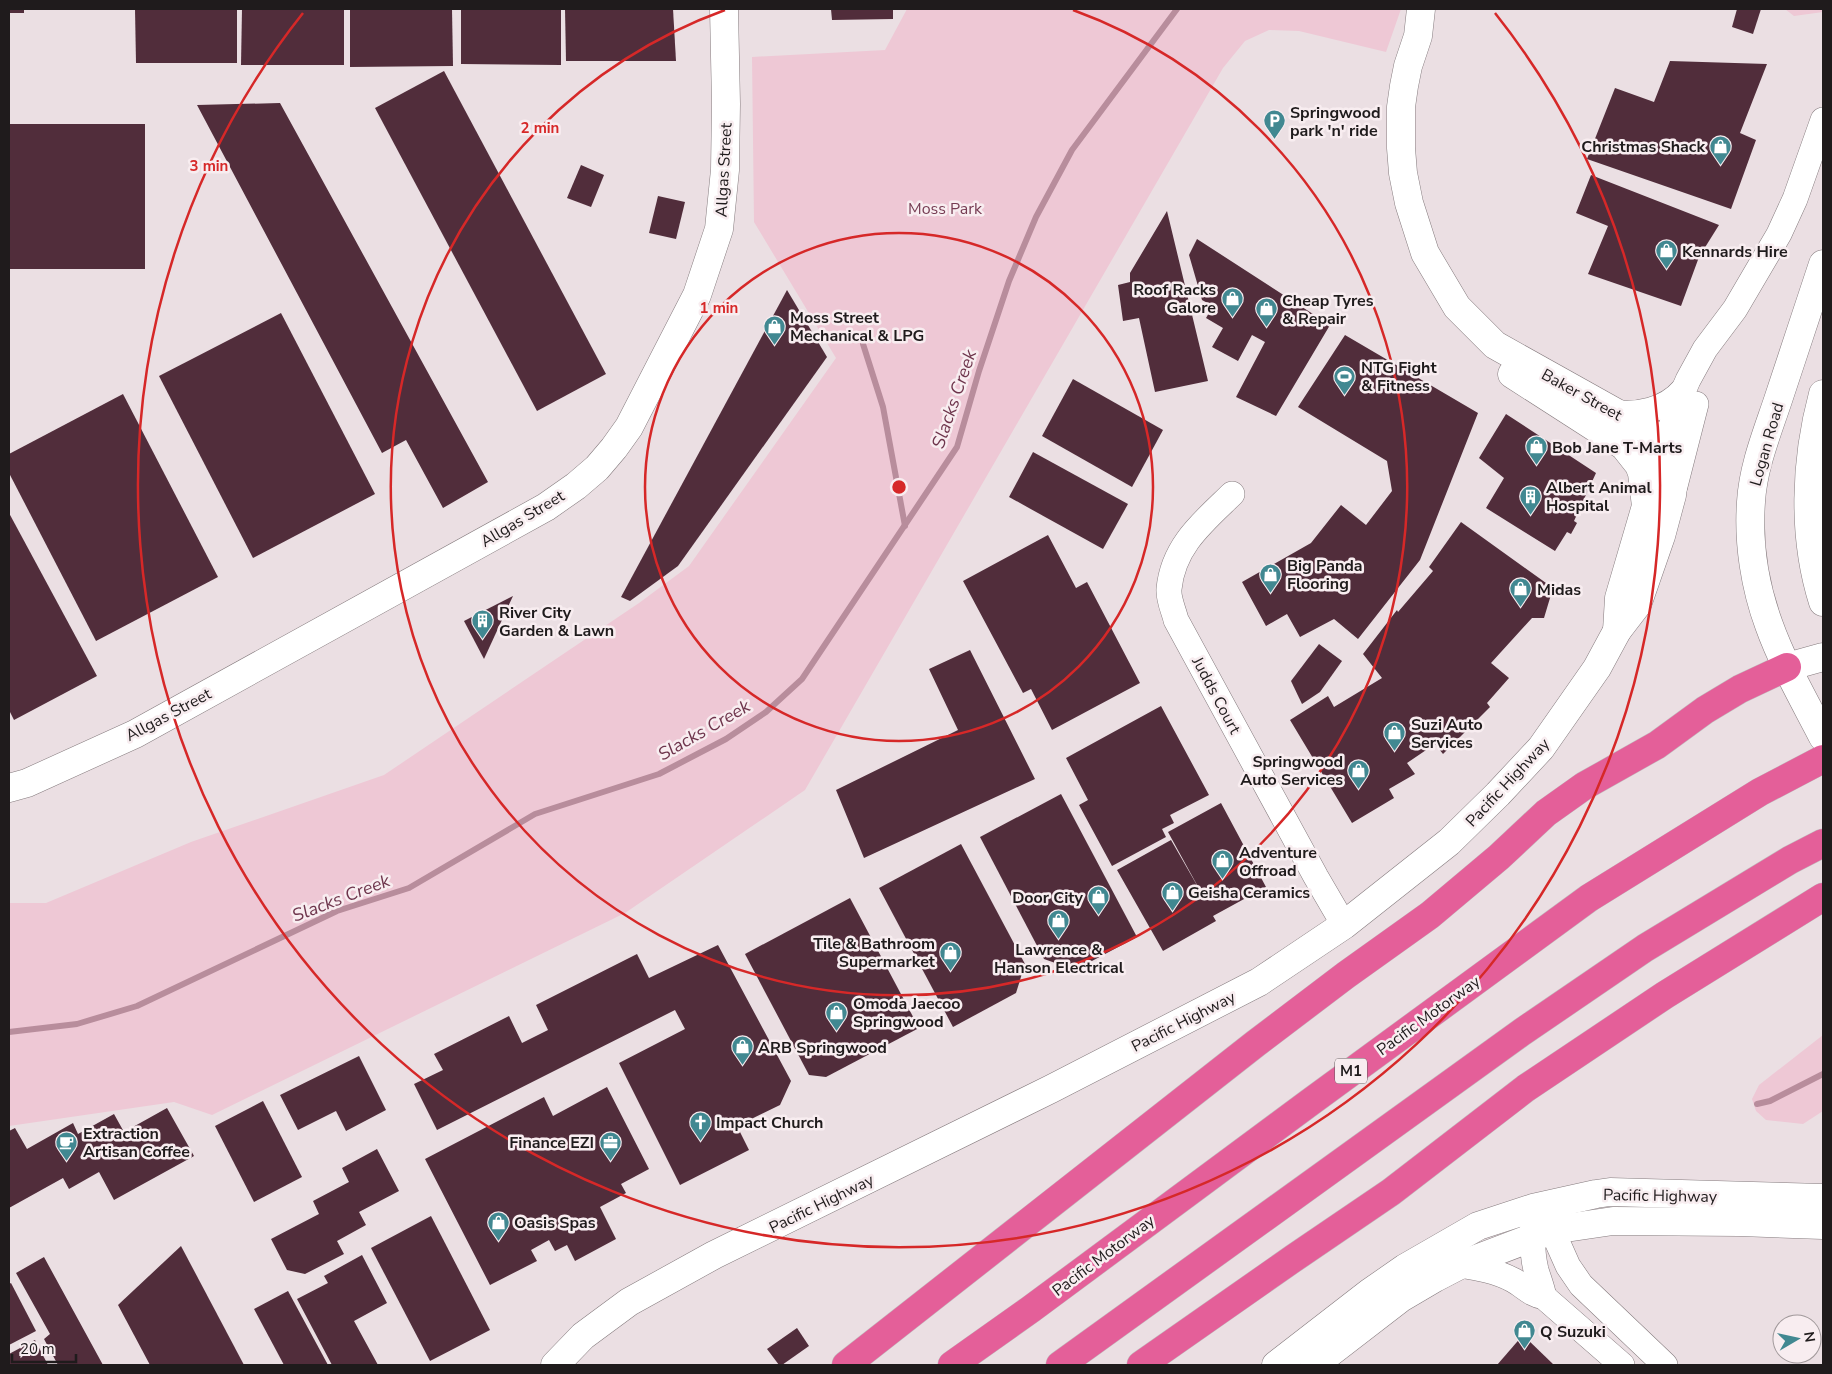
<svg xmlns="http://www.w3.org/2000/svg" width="1832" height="1374" font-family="'Nunito Sans',sans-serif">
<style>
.green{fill:#eec8d5}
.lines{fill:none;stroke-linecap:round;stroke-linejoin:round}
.stream{stroke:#b88d9c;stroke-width:6}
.building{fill:#512d3b}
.minor-casing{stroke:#857b7e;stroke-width:26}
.tertiary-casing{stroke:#857b7e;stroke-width:29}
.secondary-casing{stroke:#857b7e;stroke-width:29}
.motorway-casing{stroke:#c0bfbf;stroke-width:29}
.minor{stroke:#fff;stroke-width:25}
.tertiary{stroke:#fff;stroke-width:28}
.secondary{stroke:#fff;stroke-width:28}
.motorway{stroke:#e45f99;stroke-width:28}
.ring{fill:none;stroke:#d62828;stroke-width:2.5}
.labels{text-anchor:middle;stroke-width:5;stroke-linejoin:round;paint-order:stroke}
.shield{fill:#f8edf0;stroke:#605a5c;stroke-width:1}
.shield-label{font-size:15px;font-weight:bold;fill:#1f1b1c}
.poi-label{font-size:16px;font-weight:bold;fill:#1f1b1c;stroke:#f8edf0;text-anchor:start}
.street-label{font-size:16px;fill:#1f1b1c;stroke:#f8edf0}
.park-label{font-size:16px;fill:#763c53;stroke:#f8edf0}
.water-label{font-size:18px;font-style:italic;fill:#6e354c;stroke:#f8edf0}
.centre{fill:#d62828;stroke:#f8edf0;stroke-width:2.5}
.ring-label{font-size:15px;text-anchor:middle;font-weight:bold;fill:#d62828;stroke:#f8edf0;stroke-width:5;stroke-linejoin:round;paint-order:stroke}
</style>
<rect width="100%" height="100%" fill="#ebdfe3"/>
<g class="green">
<polygon points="907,9 1401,9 1386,52 1299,31 1269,30 1245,41 1223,68 805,790 625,913 212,1115 174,1102 9,1126 9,903 46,903 191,842 384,775 639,603 689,566 836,358 754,222 752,57 885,50"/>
<polygon points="1785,9 1823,9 1823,12 1794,16"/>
<polygon points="1823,1035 1823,1111 1803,1124 1766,1120 1756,1111 1752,1099 1759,1085"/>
</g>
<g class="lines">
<g class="stream">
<polyline points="863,344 883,407 905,526"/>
<polyline points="9,1032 77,1024 137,1006 337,911 409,888 535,814 659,774 726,739 766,712 802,679 957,447 979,371 1009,281 1036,217 1072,150 1177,9"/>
<polyline points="1757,1104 1770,1101 1823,1074"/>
</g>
</g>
<g class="building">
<rect x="9" y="9" width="15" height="4"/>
<polygon points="135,9 237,9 237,63 136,63"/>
<polygon points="242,9 344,9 344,65 241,65"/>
<polygon points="350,9 452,9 453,66 350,67"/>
<polygon points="461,9 561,9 561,65 461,64"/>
<polygon points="565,9 673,9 676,61 566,61"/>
<polygon points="831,9 893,9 893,19 832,20"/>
<polygon points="1737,9 1761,9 1753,34 1732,27"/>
<polygon points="1670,61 1767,64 1740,133 1756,140 1731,209 1587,159 1615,88 1654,102"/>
<polygon points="444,71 606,374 537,411 375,108"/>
<polygon points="280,103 488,482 443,508 406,440 382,453 197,105"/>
<rect x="9" y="124" width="136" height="145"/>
<polygon points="581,165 604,175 591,207 567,198"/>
<polygon points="1591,175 1719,225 1699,257 1681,306 1588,274 1608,226 1576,213"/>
<polygon points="658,196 685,202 676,239 649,233"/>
<polygon points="1167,211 1208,381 1155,392 1139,318 1123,321 1118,285 1130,282 1130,273"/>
<polygon points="1197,239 1330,325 1276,416 1236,397 1265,342 1252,335 1238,361 1212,347 1223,328 1206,318 1213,306 1202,300 1189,255"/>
<polygon points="787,290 827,357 678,566 630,601 621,597"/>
<polygon points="281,313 375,494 253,558 159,376"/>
<polygon points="1345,335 1478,413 1420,560 1358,639 1334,619 1300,637 1287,614 1266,626 1242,582 1311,543 1341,505 1366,525 1392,491 1387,461 1298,407"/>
<polygon points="1073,379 1163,430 1132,487 1042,436"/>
<polygon points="123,394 218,577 96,641 9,473 9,454"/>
<polygon points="1506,414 1596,473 1574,521 1577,523 1571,534 1567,532 1555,551 1486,508 1504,478 1479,458"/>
<polygon points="1033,452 1128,504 1103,549 1009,497"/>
<polygon points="9,513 97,676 14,720 9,710"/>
<polygon points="1461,522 1553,588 1544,618 1532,618 1491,663 1509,678 1487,703 1490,707 1443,754 1435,744 1407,763 1415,774 1389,789 1394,798 1352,823 1290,720 1328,696 1334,707 1382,678 1363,654 1397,610 1398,612 1433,571 1429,567"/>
<polygon points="1048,535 1076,588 1087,582 1140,683 1052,730 1031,689 1023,693 963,581"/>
<polygon points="513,596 484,659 464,621"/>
<polygon points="1319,644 1342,661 1320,692 1302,704 1291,681"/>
<polygon points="970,650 1035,779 864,858 836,790 958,730 929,669"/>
<polygon points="1161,706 1209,795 1170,815 1174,823 1162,829 1166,837 1112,866 1079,805 1088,800 1066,758"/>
<polygon points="1061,794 1137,937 1075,970 1044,959 980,837"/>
<polygon points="1221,803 1266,887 1213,916 1216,921 1163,951 1117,870 1171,840 1202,894 1168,832"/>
<polygon points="961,844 1025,964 1016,993 953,1027 879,888"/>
<polygon points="850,898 919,1028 826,1077 809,1075 745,954"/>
<polygon points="718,945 791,1081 780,1105 737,1126 749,1150 680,1185 619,1063 685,1029 675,1010 437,1130 414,1084 443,1070 434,1054 509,1016 522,1043 548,1030 536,1005 637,954 649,978"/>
<polygon points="359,1056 386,1110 346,1131 336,1111 298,1130 280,1095"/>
<polygon points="607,1087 649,1169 621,1184 626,1193 600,1207 616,1239 575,1261 567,1245 555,1251 549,1240 531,1250 537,1261 490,1285 425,1159 544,1097 553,1116"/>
<polygon points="263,1101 302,1177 254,1202 215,1126"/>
<polygon points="167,1108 194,1156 114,1200 99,1172 69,1189 63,1178 9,1208 9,1131 15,1128 27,1149 73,1123 78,1134 114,1114 124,1132"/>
<polygon points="377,1149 399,1191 359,1212 366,1225 337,1241 344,1254 305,1274 287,1270 271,1239 319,1214 313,1201 349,1182 342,1168"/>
<polygon points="431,1216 490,1330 430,1361 371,1248"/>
<polygon points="181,1246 244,1365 150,1365 118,1305"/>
<polygon points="362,1255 387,1303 354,1321 378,1365 332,1365 297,1299 328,1283 324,1276"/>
<polygon points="44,1257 103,1365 58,1365 44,1339 50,1334 16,1273"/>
<polygon points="11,1283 36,1331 9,1345 9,1284"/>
<polygon points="288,1291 328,1365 284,1365 254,1309"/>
<polygon points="797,1328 809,1346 782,1365 779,1365 767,1349"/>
<polygon points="1523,1335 1554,1365 1497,1365"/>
<polygon points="35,1340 48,1365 9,1365 9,1354"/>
</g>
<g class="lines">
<defs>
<g id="minor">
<path d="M1612,412C1637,416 1666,410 1683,390"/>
<polyline points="1675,486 1696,404"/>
<path d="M1232,494C1203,522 1173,546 1169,589C1168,599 1174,611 1176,620L1316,877L1344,925"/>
<polyline points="1646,506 1679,401 1688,380 1705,349 1735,309 1779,234 1795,199 1823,120"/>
<path d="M1533,1219C1532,1236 1532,1254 1536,1270C1539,1280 1542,1287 1544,1297"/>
<polyline points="1552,1230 1568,1266 1581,1285 1665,1365"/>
<path d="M1460,1265C1478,1268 1496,1271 1513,1280C1524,1286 1531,1295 1544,1297L1622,1365"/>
</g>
<g id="tertiary">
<polyline points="1512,374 1624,446 1639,465 1642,473 1646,506 1619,598 1617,631"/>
<polyline points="9,788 27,783 135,734 546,507 576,486 597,468 614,448 629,427 697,295 719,229 725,170 726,104 724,9"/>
<polyline points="555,1365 583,1336 629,1302 714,1255 1051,1089 1259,982 1344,925 1449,842 1498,794 1541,748 1597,668 1617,631 1637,605 1661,536 1672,495 1674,478 1671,463 1667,453 1657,439 1647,430 1495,345 1457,307 1425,253 1409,203 1403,173 1401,148 1401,107 1404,86 1408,66 1418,36 1421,9"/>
<polyline points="1276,1365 1369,1293 1405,1268 1478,1226 1533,1208 1596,1194 1610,1192 1823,1198"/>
<polyline points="1314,1365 1401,1298 1435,1278 1460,1265 1552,1230 1613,1221 1740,1222 1823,1225"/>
</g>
<g id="secondary">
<path d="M1823,264C1808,309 1793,355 1778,400C1767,433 1753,467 1751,502C1748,543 1755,587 1769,625C1783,664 1804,700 1823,737"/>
<path d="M1823,394C1805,461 1802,536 1823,602"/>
<polyline points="1787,667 1823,657"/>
</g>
<g id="motorway">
<polyline points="846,1365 1255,1044 1346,975 1430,915 1499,857 1546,813 1584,786 1657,745 1705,710 1740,689 1787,667"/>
<polyline points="952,1365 1031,1309 1309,1103 1589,898 1760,792 1823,759"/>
<polyline points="1060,1365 1522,1032 1645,948 1790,860 1823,843"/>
<polyline points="1141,1365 1294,1258 1391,1192 1526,1088 1665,995 1823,897"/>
</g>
</defs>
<use href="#minor" class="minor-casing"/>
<use href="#tertiary" class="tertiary-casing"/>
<use href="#secondary" class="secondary-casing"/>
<use href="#motorway" class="motorway-casing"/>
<use href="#minor" class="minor"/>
<use href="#tertiary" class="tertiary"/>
<use href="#secondary" class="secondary"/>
<use href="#motorway" class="motorway"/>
</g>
<g class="ring">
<circle cx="899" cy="487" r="254"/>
<path d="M1073 10A508 508 0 1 1 725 10"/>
<path d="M1495 13A761 761 0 1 1 303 13"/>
</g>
<defs>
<symbol id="parking-pin" viewBox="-11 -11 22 30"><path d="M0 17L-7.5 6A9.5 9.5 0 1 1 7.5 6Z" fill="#418891" stroke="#f8edf0"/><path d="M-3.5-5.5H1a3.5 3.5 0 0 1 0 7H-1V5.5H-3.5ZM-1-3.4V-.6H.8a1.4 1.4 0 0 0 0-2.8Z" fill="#fff"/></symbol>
<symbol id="shop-pin" viewBox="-11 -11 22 30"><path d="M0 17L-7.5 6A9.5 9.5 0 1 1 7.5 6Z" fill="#418891" stroke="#f8edf0"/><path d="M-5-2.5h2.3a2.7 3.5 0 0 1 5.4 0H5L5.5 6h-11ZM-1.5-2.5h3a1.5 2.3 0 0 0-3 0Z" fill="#fff"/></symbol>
<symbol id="stadium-pin" viewBox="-11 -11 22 30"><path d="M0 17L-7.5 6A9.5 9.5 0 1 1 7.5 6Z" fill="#418891" stroke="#f8edf0"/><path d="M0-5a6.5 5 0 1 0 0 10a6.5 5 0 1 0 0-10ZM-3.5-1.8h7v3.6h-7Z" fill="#fff"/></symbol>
<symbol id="building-pin" viewBox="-11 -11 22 30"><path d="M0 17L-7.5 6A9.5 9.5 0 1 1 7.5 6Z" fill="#418891" stroke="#f8edf0"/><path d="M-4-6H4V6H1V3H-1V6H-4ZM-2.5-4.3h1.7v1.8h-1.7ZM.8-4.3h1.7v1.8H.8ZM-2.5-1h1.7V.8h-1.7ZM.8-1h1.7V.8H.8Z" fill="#fff"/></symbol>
<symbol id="church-pin" viewBox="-11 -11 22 30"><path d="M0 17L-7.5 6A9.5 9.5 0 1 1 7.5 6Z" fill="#418891" stroke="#f8edf0"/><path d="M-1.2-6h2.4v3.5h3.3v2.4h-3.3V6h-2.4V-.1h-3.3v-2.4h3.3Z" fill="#fff"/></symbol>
<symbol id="cafe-pin" viewBox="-11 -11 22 30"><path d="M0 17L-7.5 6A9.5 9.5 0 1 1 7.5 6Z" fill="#418891" stroke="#f8edf0"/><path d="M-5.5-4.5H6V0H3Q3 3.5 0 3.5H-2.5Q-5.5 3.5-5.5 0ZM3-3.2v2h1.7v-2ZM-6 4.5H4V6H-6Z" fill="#fff"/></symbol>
<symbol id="office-pin" viewBox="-11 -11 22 30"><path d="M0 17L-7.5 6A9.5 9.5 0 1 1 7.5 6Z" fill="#418891" stroke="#f8edf0"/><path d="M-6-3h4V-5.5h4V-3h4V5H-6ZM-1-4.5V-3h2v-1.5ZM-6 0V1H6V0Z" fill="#fff"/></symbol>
</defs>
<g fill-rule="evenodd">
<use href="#parking-pin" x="1262" y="108" width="25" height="34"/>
<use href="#shop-pin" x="1708" y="134" width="25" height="34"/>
<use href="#shop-pin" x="1654" y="238" width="25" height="34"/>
<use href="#shop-pin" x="1220" y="286" width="25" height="34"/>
<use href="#shop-pin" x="1254" y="296" width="25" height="34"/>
<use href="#shop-pin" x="762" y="314" width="25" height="34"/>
<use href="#stadium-pin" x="1332" y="364" width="25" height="34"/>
<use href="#shop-pin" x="1524" y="434" width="25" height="34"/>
<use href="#building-pin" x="1518" y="484" width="25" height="34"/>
<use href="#shop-pin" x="1258" y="562" width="25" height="34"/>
<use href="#shop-pin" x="1508" y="576" width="25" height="34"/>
<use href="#building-pin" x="470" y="608" width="25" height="34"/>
<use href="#shop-pin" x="1382" y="720" width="25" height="34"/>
<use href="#shop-pin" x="1346" y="758" width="25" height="34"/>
<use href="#shop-pin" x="1210" y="848" width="25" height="34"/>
<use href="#shop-pin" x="1160" y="880" width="25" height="34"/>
<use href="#shop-pin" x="1086" y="884" width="25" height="34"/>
<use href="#shop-pin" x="1046" y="908" width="25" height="34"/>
<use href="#shop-pin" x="938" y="940" width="25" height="34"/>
<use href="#shop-pin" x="824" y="1000" width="25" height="34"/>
<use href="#shop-pin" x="730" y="1034" width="25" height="34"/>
<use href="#church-pin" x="688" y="1110" width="25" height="34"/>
<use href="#cafe-pin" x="54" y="1130" width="25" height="34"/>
<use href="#office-pin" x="598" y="1130" width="25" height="34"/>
<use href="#shop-pin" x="486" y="1210" width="25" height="34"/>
<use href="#shop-pin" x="1512" y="1318" width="25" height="34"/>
</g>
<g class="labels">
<rect class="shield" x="1335" y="1058.5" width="32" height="25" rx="4"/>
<g class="shield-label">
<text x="1351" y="1076">M1</text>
</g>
<g class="poi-label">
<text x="1290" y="118">Springwood<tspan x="1290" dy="18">park 'n' ride</tspan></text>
<text x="1705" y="152" text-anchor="end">Christmas Shack</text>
<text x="1682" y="257">Kennards Hire</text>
<text x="1216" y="295" text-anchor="end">Roof Racks<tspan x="1216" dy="18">Galore</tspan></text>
<text x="1282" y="306">Cheap Tyres<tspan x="1282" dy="18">&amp; Repair</tspan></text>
<text x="790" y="323">Moss Street<tspan x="790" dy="18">Mechanical &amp; LPG</tspan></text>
<text x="1361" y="373">NTG Fight<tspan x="1361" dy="18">&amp; Fitness</tspan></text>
<text x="1552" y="453">Bob Jane T-Marts</text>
<text x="1546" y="493">Albert Animal<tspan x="1546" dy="18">Hospital</tspan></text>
<text x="1287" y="571">Big Panda<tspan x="1287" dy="18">Flooring</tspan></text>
<text x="1537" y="595">Midas</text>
<text x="499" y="618">River City<tspan x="499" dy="18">Garden &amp; Lawn</tspan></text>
<text x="1411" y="730">Suzi Auto<tspan x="1411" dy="18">Services</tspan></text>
<text x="1343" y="767" text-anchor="end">Springwood<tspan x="1343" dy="18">Auto Services</tspan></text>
<text x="1239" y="858">Adventure<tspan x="1239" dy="18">Offroad</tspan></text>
<text x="1188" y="898">Geisha Ceramics</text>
<text x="1083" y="903" text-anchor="end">Door City</text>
<text x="935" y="949" text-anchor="end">Tile &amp; Bathroom<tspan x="935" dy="18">Supermarket</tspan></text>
<text x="1059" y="955" text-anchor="middle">Lawrence &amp;<tspan x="1059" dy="18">Hanson Electrical</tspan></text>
<text x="853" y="1009">Omoda Jaecoo<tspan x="853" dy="18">Springwood</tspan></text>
<text x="758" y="1053">ARB Springwood</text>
<text x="716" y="1128">Impact Church</text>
<text x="83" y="1139">Extraction<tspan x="83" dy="18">Artisan Coffee</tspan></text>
<text x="594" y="1148" text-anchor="end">Finance EZI</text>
<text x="514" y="1228">Oasis Spas</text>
<text x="1540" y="1337">Q Suzuki</text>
</g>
<g class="street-label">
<text transform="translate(723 170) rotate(-87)" y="6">Allgas Street</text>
<text transform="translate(1582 394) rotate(29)" y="6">Baker Street</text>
<text transform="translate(1766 444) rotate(-74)" y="6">Logan Road</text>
<text transform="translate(522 518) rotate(-31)" y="6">Allgas Street</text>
<text transform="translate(1217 695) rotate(62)" y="6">Judds Court</text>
<text transform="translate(168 714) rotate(-28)" y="6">Allgas Street</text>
<text transform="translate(1507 782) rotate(-47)" y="6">Pacific Highway</text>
<text transform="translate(1428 1015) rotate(-36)" y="6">Pacific Motorway</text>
<text transform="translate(1183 1021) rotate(-27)" y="6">Pacific Highway</text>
<text transform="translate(1660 1195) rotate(1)" y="6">Pacific Highway</text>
<text transform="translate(821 1203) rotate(-26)" y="6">Pacific Highway</text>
<text transform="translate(1103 1255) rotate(-37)" y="6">Pacific Motorway</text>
</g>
<g class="park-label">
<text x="945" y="214">Moss Park</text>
</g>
<g class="water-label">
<text transform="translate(954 399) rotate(-71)" y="6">Slacks Creek</text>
<text transform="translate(704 730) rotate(-30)" y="6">Slacks Creek</text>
<text transform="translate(341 898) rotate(-21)" y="6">Slacks Creek</text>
</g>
</g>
<circle cx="899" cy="487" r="8" class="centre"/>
<g class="ring-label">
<text x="540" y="133">2 min</text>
<text x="209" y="171">3 min</text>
<text x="719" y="313">1 min</text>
</g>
<rect width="1832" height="1374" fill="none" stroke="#1f1b1c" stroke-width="20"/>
<g transform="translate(1797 1339) rotate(81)"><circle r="24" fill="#f8edf0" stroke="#a1999b"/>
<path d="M0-4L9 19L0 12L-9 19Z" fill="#418891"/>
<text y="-8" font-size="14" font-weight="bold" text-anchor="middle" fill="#1f1b1c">N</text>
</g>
<path d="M12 1354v8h64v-8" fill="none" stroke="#1f1b1c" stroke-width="2.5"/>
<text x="20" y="1354" font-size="15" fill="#1f1b1c" stroke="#f8edf0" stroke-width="4" paint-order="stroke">20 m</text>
</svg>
